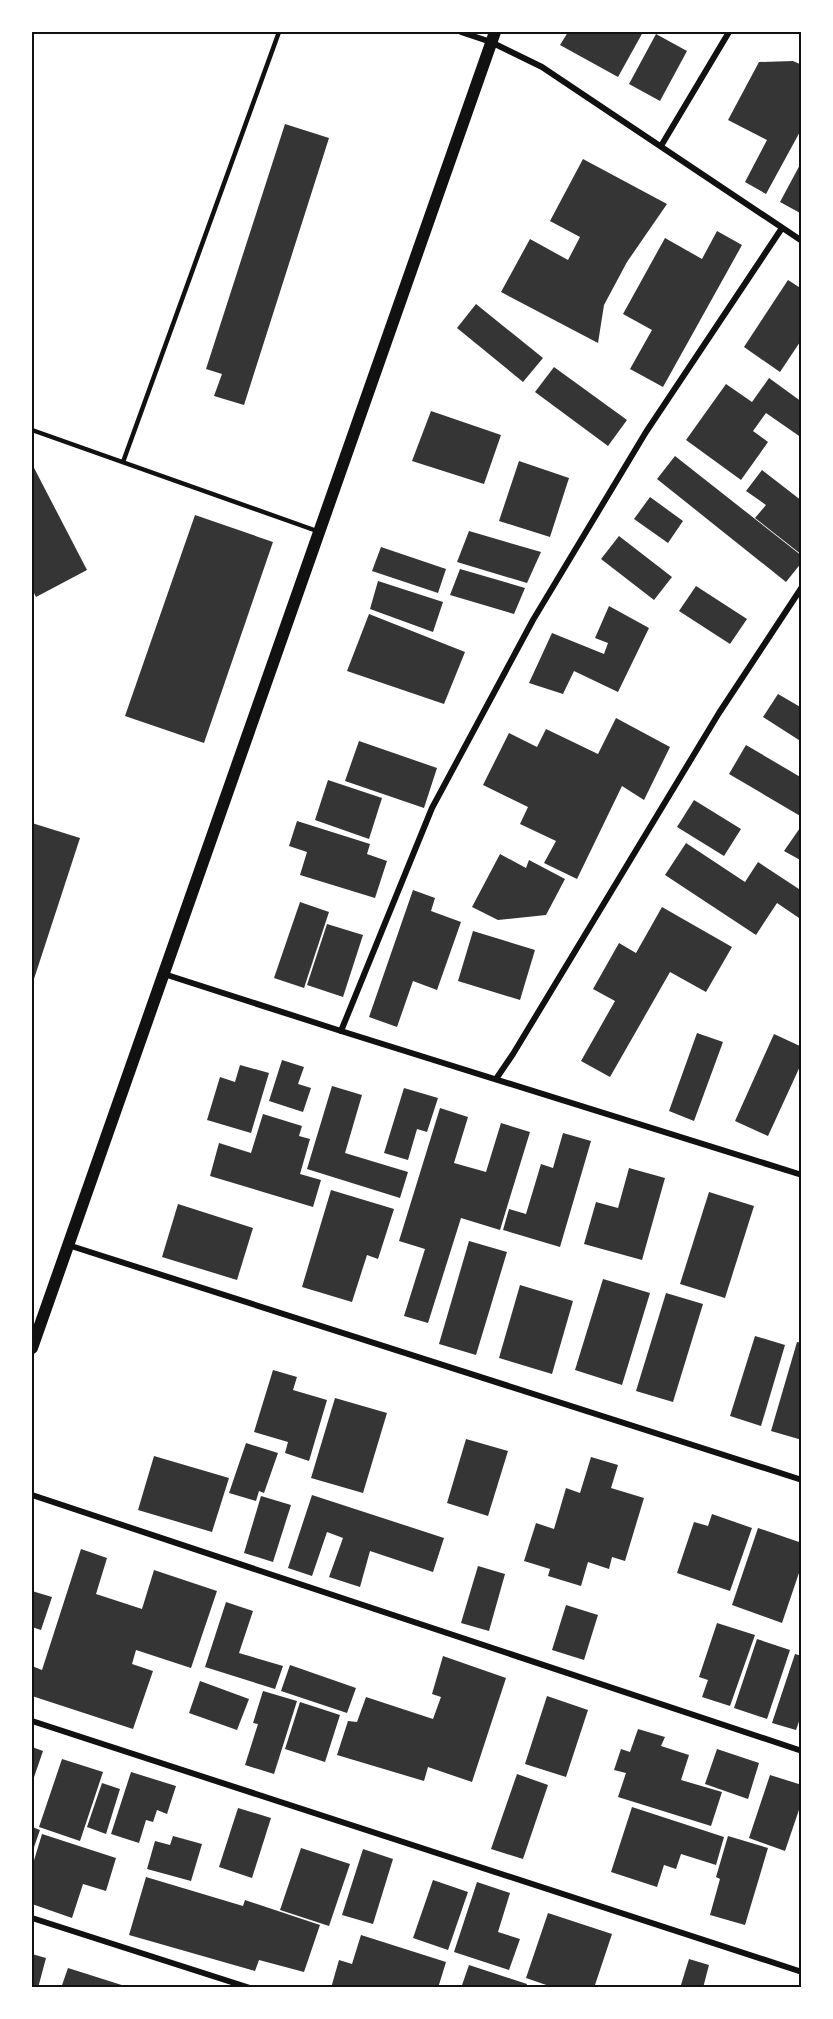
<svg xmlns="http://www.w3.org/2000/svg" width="833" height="2019" font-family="'Asap Condensed',sans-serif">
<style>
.building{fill:#353535}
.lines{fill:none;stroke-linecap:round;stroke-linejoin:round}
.service{stroke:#111;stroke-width:4.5}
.minor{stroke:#111;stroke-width:6}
.secondary{stroke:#111;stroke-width:12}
.neatline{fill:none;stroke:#111;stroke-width:2}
</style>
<rect width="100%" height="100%" fill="#fff"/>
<g class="building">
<polygon points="568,32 643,32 618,77 560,45"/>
<polygon points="656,34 687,51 660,101 629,84"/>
<polygon points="793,61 802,65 802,128 766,194 745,182 767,140 728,120 759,62"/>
<polygon points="285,124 329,138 244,405 214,396 222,374 206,369"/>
<polygon points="583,159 667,204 627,262 604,305 598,343 501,292 530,239 568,260 580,237 550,221"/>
<polygon points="802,161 802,214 780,202"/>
<polygon points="717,231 742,245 663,387 630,369 652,330 623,314 665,238 702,259"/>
<polygon points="788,280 802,289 802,339 780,372 744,347"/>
<polygon points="476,304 543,358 523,382 457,328"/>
<polygon points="554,367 627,420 608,446 535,392"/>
<polygon points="769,378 802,402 802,438 766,413 753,431 768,442 741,480 686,440 726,384 752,402"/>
<polygon points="431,411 501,435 484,484 412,461"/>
<polygon points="675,456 802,556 802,562 786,582 657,479"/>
<polygon points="519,461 569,478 550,537 499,521"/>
<polygon points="32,464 87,570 36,597 32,589"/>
<polygon points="762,470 802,501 802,555 755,518 766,505 746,491"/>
<polygon points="650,497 683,521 668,543 634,519"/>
<polygon points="195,515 273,542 204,743 125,716"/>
<polygon points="469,531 541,552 527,583 457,562"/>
<polygon points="619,536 672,577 654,600 601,559"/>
<polygon points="381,547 446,569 438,593 372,571"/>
<polygon points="460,569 525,588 514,614 450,595"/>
<polygon points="378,581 443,602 433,632 370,609"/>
<polygon points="696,586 747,619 730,644 679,611"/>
<polygon points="609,606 649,628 618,692 574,671 563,694 529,683 552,633 604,654 608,643 595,638"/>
<polygon points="369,614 465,652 444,704 347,671"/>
<polygon points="778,694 802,708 802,742 763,717"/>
<polygon points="616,718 670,747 644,800 622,786 577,879 544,863 556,841 520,824 528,807 483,785 509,733 537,747 546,729 598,754"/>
<polygon points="359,741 437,768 424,808 345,781"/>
<polygon points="746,745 802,778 802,817 729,774"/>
<polygon points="328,780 382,798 369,839 315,820"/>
<polygon points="694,800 741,829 724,856 677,827"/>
<polygon points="297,821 370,844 367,854 387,861 375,898 300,875 307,852 289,846"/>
<polygon points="32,823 80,838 32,985"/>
<polygon points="802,825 802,861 784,851"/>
<polygon points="686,843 745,882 758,862 802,891 802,920 777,903 756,935 665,875"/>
<polygon points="500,854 526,868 529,860 565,879 546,915 498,920 472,907"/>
<polygon points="413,890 435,898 431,911 461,922 437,990 413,981 397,1027 369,1017"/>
<polygon points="300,902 329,912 304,988 274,978"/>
<polygon points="662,907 732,947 706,992 670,972 610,1077 581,1061 615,1001 593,989 619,943 636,953"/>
<polygon points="327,924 363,935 343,997 307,985"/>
<polygon points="473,931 535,950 520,1000 458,981"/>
<polygon points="697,1033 723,1042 694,1121 669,1111"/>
<polygon points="774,1034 802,1047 802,1062 768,1136 735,1121"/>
<polygon points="282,1060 304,1067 298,1084 311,1088 303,1112 269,1101"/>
<polygon points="240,1065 269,1073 251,1133 207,1120 220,1077 235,1082"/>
<polygon points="332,1086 362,1095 345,1153 408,1172 400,1198 307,1169"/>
<polygon points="404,1088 438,1098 427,1132 417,1129 408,1160 384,1153"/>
<polygon points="440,1108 468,1117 454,1163 486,1172 501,1123 530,1132 500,1230 461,1218 428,1323 404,1316 425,1249 399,1241"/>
<polygon points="263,1114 302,1126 299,1136 310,1139 300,1174 321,1180 313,1207 210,1176 219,1143 251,1153"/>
<polygon points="563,1133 591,1141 560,1247 503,1230 509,1209 526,1214 541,1164 553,1168"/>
<polygon points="629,1168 665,1178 642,1260 584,1244 596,1202 618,1208"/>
<polygon points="331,1190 394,1209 378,1259 367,1255 352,1302 302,1287"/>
<polygon points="709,1192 754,1206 725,1298 680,1284"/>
<polygon points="178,1204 253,1228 237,1280 162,1257"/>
<polygon points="469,1241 507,1252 476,1355 439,1344"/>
<polygon points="603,1279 650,1293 622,1385 575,1370"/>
<polygon points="520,1285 573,1301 552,1374 499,1358"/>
<polygon points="666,1293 703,1304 673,1402 636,1391"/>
<polygon points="755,1336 785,1345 761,1426 730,1416"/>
<polygon points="797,1342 802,1343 802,1440 771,1431"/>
<polygon points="273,1370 297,1377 293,1390 327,1400 309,1461 285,1453 288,1442 254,1432"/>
<polygon points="335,1398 387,1413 363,1493 311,1478"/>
<polygon points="466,1439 508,1451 488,1516 447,1503"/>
<polygon points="246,1443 278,1453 264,1493 259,1491 256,1501 229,1493"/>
<polygon points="154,1456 229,1478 212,1532 138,1510"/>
<polygon points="591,1457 618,1465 611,1488 644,1498 625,1561 612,1557 609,1569 588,1562 581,1586 548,1576 550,1569 524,1561 536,1523 554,1529 566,1488 580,1493"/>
<polygon points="312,1495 444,1538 433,1572 370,1551 360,1587 329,1577 343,1538 327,1532 312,1576 288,1568"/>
<polygon points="261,1496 291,1505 273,1562 244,1553"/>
<polygon points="712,1514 752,1528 730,1591 677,1573 694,1522 708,1526"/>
<polygon points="758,1528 802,1543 802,1564 782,1623 732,1605"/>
<polygon points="81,1549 107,1558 96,1594 142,1609 154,1570 217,1591 191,1668 136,1650 132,1664 153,1671 133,1729 32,1696 32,1666 42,1670"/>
<polygon points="478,1566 505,1574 489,1631 461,1623"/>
<polygon points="32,1591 52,1597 41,1630 32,1627"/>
<polygon points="226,1602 253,1611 239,1653 283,1666 275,1689 205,1667"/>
<polygon points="566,1605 598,1615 584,1660 552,1650"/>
<polygon points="717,1623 755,1635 730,1706 702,1697 708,1680 699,1677"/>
<polygon points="757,1639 790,1650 767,1719 734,1708"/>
<polygon points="795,1654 802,1656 802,1713 796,1730 772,1723"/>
<polygon points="443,1656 506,1678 472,1782 428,1767 424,1781 337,1755 348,1721 357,1722 366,1697 433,1719 441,1697 432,1694"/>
<polygon points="290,1665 356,1688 347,1713 281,1691"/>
<polygon points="200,1681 249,1699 237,1730 189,1713"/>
<polygon points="263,1691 297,1701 274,1774 245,1765 258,1724 253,1723"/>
<polygon points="547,1696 588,1710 566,1777 525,1764"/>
<polygon points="300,1702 340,1715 325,1762 285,1749"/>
<polygon points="638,1729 665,1737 661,1746 689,1755 681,1780 722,1792 711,1826 618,1797 626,1773 614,1770 621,1749 630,1752"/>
<polygon points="32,1747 43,1751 32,1783"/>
<polygon points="717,1749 759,1763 748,1799 705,1784"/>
<polygon points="62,1759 103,1772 80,1841 39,1827"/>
<polygon points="131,1772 176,1786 167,1814 157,1810 153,1822 146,1820 139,1843 111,1834"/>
<polygon points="517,1774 548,1785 523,1859 491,1849"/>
<polygon points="770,1775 802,1785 802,1801 785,1851 749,1838"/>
<polygon points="102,1783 120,1789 106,1834 87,1827"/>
<polygon points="632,1807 724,1837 716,1865 681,1854 676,1869 664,1865 657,1887 611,1872"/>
<polygon points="238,1808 271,1818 252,1878 219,1867"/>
<polygon points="32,1827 40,1830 32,1853"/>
<polygon points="42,1834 116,1858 106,1891 83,1884 72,1918 32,1904 32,1867"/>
<polygon points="173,1836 202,1844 191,1881 147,1869 155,1841 170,1845"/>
<polygon points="728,1836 768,1848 745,1925 710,1915 720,1879 716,1877"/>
<polygon points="301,1848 350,1864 329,1926 280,1910"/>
<polygon points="363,1849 393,1859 373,1924 342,1915"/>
<polygon points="146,1877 243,1906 245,1900 320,1925 304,1972 259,1960 255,1971 129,1935"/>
<polygon points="433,1880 468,1892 448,1950 413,1938"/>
<polygon points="477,1882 510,1893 498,1932 520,1939 509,1970 454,1952"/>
<polygon points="548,1913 612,1934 594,1988 555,1988 526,1978"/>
<polygon points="361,1935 446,1962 438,1988 331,1988 339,1960 352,1964"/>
<polygon points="32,1954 46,1958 38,1988 32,1988"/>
<polygon points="689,1959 709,1965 703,1988 680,1988"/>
<polygon points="469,1965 527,1984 526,1988 461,1988"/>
<polygon points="68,1968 128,1987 128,1988 61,1988"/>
</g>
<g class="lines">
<g class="service">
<polyline points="32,34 32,32"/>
<polyline points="32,430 317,531"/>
<polyline points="123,462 279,32"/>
</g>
<g class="minor">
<polyline points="461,32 491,42 542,67 802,241"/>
<polyline points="661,146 729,32"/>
<polyline points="164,974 341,1031 802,1175"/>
<polyline points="341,1031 432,808 533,620 646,432 782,228"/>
<polyline points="496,1079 513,1054 719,713 802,587"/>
<polyline points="68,1245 802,1480"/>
<polyline points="32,1495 802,1751"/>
<polyline points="32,1721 802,1972"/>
<polyline points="32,1918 250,1988"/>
</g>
<polyline class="secondary" points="32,1348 495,32"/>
</g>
<rect width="833" height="2019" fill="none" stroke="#ffffff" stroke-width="66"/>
<rect x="33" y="33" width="767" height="1953" class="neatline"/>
</svg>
